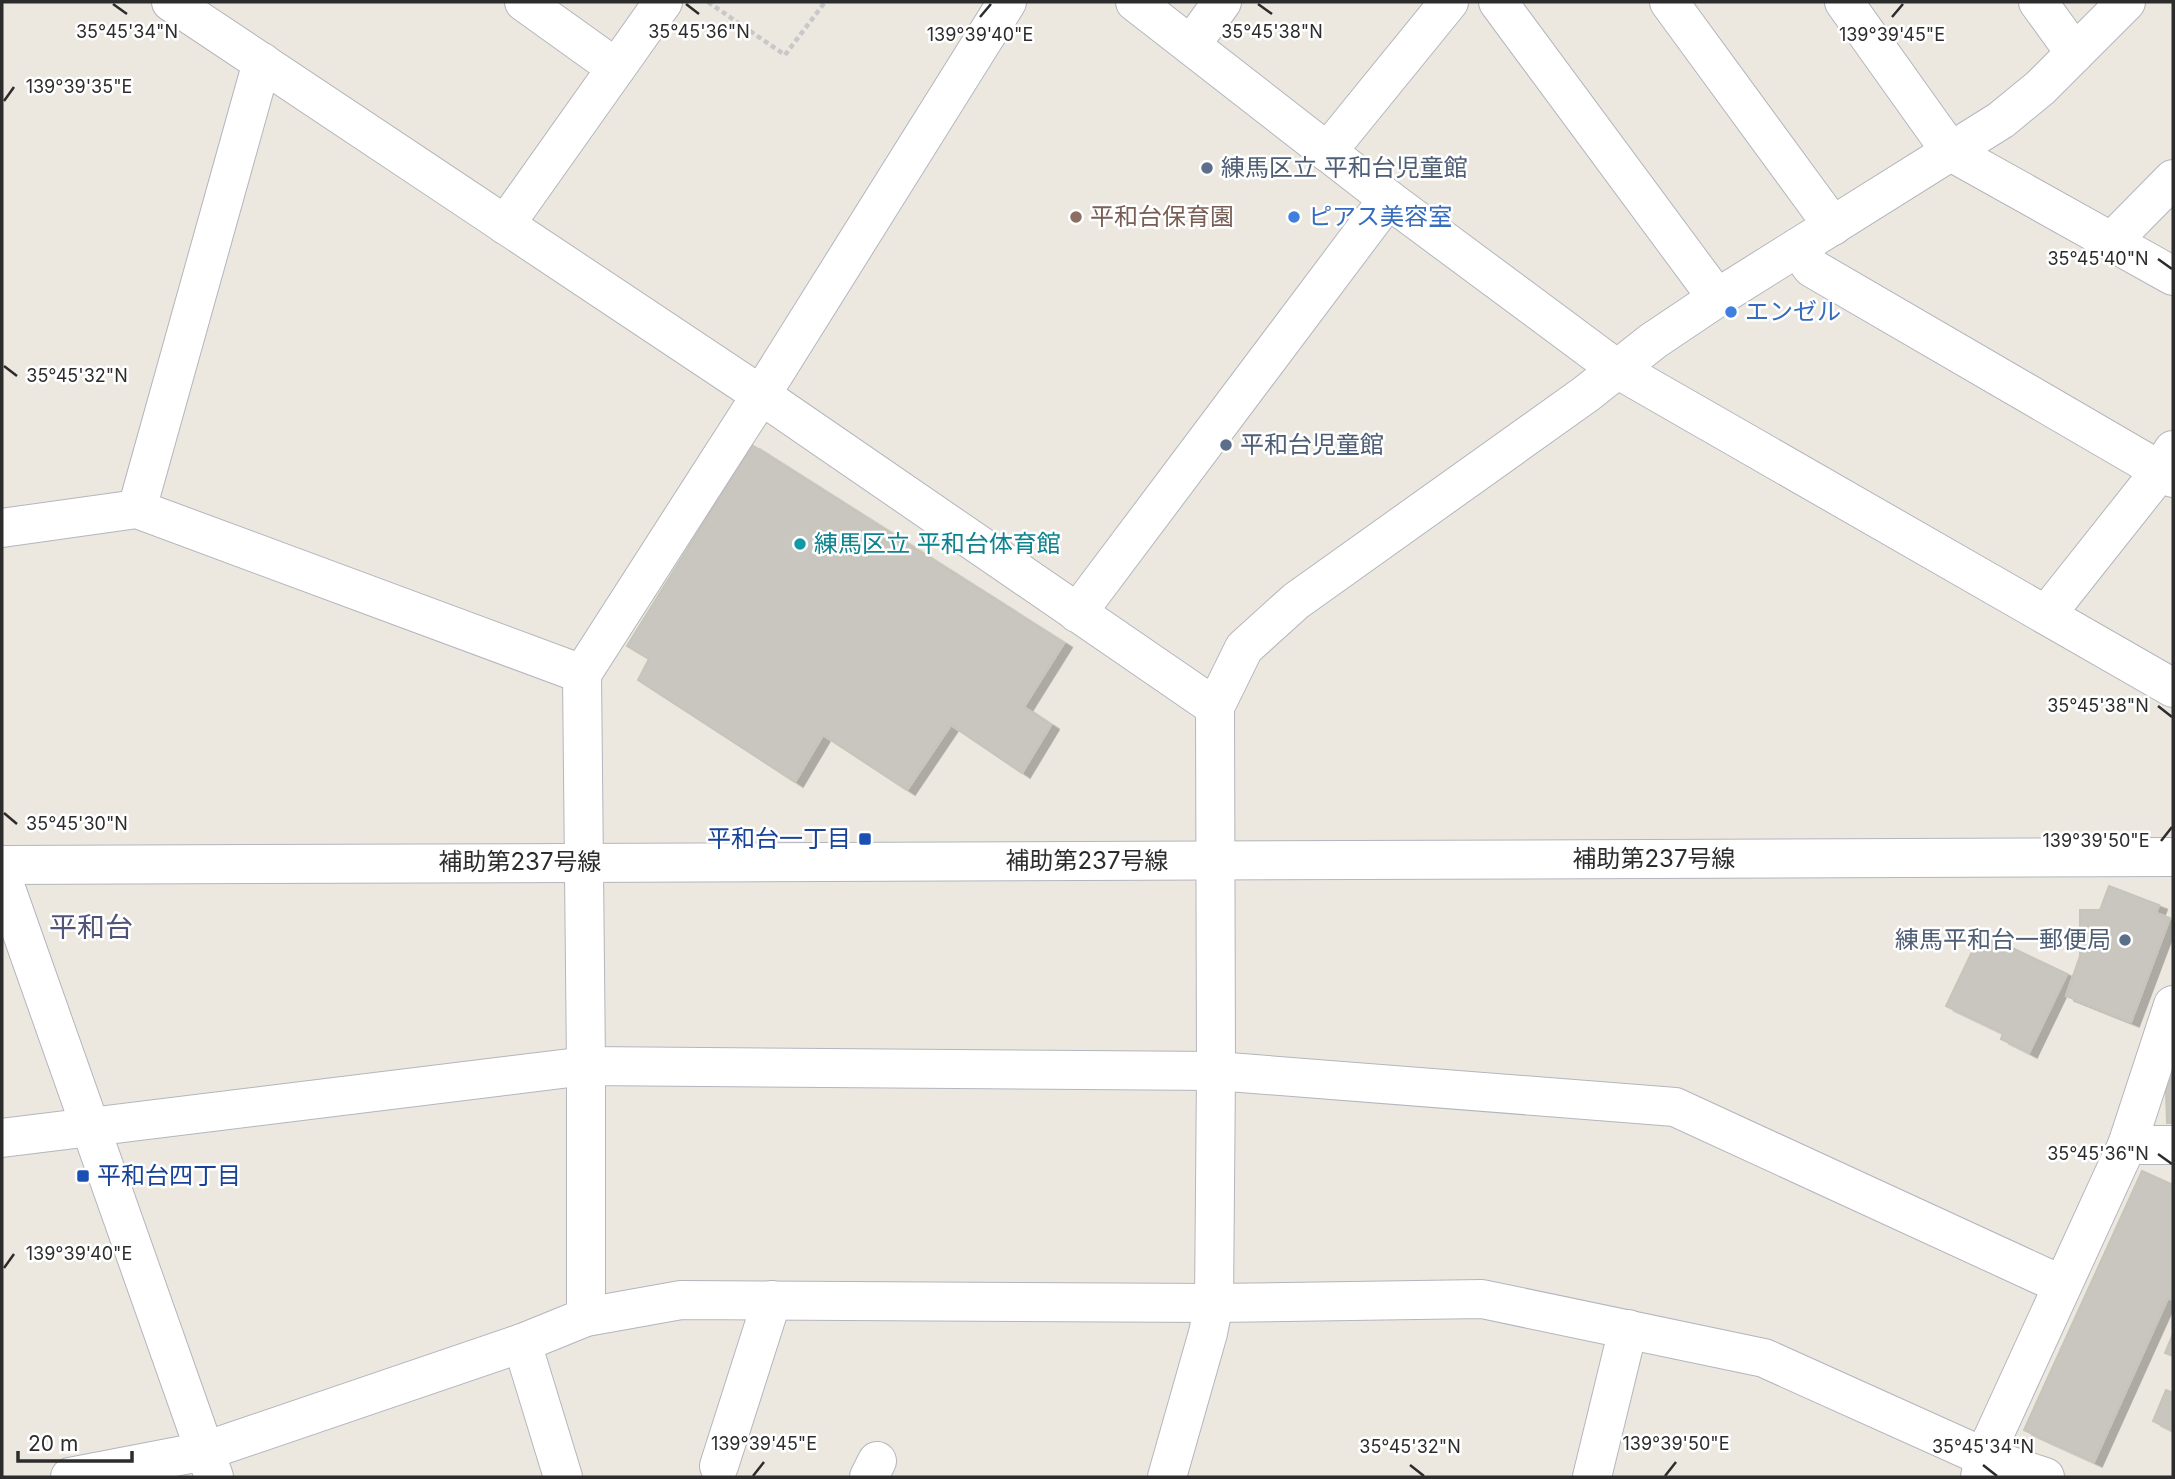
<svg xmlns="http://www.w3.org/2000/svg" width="2175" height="1479" font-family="Inter,'Noto Sans JP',sans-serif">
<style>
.building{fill:#c8c6be;stroke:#c7c4ba;stroke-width:2;filter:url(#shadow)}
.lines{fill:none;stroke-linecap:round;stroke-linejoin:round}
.minor-casing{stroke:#b4b5be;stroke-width:40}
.path{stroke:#c8c8c8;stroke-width:4.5;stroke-dasharray:5 3.5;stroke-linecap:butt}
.minor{stroke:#fff;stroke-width:38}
.ticks{fill:none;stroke:#2c2c2c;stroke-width:2.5}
.service-dot{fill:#5c6f8a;stroke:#fff;stroke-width:2.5}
.education-dot{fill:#8d6e63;stroke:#fff;stroke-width:2.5}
.shop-dot{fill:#3f7fe0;stroke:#fff;stroke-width:2.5}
.culture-dot{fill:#0f9aa8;stroke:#fff;stroke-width:2.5}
.transit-dot{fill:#1a4fb4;stroke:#fff;stroke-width:2.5}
.labels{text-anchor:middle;stroke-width:5;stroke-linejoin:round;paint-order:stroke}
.service-label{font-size:24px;fill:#4e5e75;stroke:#fff;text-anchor:start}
.education-label{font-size:24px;fill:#785e54;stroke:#fff;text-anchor:start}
.shop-label{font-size:24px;fill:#366cbe;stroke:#fff;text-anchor:start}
.culture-label{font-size:24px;fill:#0d838f;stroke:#fff;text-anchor:start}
.transit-label{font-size:24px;fill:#164399;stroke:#fff;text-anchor:end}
.street-label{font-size:24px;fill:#2c2c2c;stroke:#fff}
.quarter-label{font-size:28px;fill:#515478;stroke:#fff}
.ticks-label{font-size:18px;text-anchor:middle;fill:#2c2c2c;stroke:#fff;stroke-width:5;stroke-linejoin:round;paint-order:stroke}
</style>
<defs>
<filter id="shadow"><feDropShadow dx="8" dy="4.5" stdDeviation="0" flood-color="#0004"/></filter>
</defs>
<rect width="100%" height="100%" fill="#ece8e0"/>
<g class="building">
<polygon points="752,445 1064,643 1024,707 1051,725 1022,773 951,725 907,790 823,735 795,782 638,680 649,659 627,646"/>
<polygon points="2109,886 2159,905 2156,913 2170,918 2131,1022 2066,996 2080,956 2080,910 2100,910"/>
<polygon points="1981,933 2067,974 2029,1053 2001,1039 2003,1033 1946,1006"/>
<polygon points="2173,1073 2173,1123 2167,1123 2166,1092"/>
<polygon points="2142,1171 2173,1185 2173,1287 2171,1293 2173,1294 2173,1300 2168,1298 2094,1462 2024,1430"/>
<polygon points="2173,1334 2173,1356 2165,1353"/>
<polygon points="2166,1390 2173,1393 2173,1431 2153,1421"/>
</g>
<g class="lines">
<defs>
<g id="minor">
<polyline points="171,2 761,395 1215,707"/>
<polyline points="524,2 616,68"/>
<polyline points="1135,2 1388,199 1617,369 2173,688"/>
<polyline points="1498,2 1717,298"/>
<polyline points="1669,2 1833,226"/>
<polyline points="1844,2 1951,152 2173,276"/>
<polyline points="2038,2 2075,53"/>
<polyline points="1191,45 1222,2"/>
<polyline points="1327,152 1449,2"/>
<polyline points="505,225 663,2"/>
<polyline points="2112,241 2173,179"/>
<polyline points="1797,248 1812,268 2173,478"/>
<polyline points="137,509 262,62"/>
<polyline points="2,528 137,509 582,674"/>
<polyline points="1077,613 1388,199"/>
<polyline points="2046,615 2161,470 2173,450"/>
<polyline points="2,865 2173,857"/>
<polyline points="2,877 214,1477"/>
<polyline points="2,1138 586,1066 1216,1071 1675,1107 2062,1285"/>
<polyline points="2127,1145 2173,1145"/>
<polyline points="586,1317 586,1066 582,674 761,395 1007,2"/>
<polyline points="522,1343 563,1477"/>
<polyline points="719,1466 772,1300"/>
<polyline points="70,1477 205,1451 522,1343 586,1317 681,1300 1214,1303 1482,1299 1764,1358 1984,1457 2045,1477"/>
<polyline points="869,1477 877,1461"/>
<polyline points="1167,1477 1208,1333 1214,1303 1216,1071 1215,707 1244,648 1296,601 1586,394 1653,341 1717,298 2001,120 2040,88 2126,2"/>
<polyline points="1592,1477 1628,1329"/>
<polyline points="1980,1477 1984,1457 2127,1145 2173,1005"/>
</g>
</defs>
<use href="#minor" class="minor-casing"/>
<polyline class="path" points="708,2 785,55 825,2"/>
<use href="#minor" class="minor"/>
</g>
<path class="ticks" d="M113,4L127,14M686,4L699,14M1258,4L1272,14M980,17L991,4M1892,17L1903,4M4,101L14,87M2158,259L2172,269M4,366L17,376M2158,706L2172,717M4,813L17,824M2161,841L2172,827M2158,1154L2172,1164M4,1268L14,1254M1410,1465L1424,1476M1983,1465L1997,1476M753,1476L764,1462M1665,1476L1676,1462"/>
<g class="service-dot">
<circle cx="1207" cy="168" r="7"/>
<circle cx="1226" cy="445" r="7"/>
<circle cx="2125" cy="940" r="7"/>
</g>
<circle class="education-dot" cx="1076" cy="217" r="7"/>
<g class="shop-dot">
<circle cx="1294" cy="217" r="7"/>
<circle cx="1731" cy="312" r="7"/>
</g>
<circle class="culture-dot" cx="800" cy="544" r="7"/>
<g class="transit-dot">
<rect x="858" y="832" width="14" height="14" rx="3.5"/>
<rect x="76" y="1169" width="14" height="14" rx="3.5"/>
</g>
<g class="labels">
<g class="service-label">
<text x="1221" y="176">練馬区立 平和台児童館</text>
<text x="1240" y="453">平和台児童館</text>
<text x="2111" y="948" text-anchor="end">練馬平和台一郵便局</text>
</g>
<g class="education-label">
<text x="1090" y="225">平和台保育園</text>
</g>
<g class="shop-label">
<text x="1308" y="225">ピアス美容室</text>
<text x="1745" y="320">エンゼル</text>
</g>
<g class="culture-label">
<text x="814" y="552">練馬区立 平和台体育館</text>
</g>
<g class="transit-label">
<text x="851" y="847">平和台一丁目</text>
<text x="97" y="1184" text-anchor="start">平和台四丁目</text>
</g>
<g class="street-label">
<text x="1654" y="867">補助第237号線</text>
<text x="1087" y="869">補助第237号線</text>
<text x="520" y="870">補助第237号線</text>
</g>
<g class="quarter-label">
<text x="91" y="937">平和台</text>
</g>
</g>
<g class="ticks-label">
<text x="127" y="38">35°45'34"N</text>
<text x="699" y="38">35°45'36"N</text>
<text x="1272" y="38">35°45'38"N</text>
<text x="980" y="41">139°39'40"E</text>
<text x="1892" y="41">139°39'45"E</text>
<text x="79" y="93">139°39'35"E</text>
<text x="2098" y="265">35°45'40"N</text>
<text x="77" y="382">35°45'32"N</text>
<text x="2098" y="712">35°45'38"N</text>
<text x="77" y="830">35°45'30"N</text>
<text x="2096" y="847">139°39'50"E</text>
<text x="2098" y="1160">35°45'36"N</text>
<text x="79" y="1260">139°39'40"E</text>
<text x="764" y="1450">139°39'45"E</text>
<text x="1676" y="1450">139°39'50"E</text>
<text x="1410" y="1453">35°45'32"N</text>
<text x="1983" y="1453">35°45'34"N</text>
</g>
<rect width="2175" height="1479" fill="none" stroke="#2c2c2c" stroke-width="7"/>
<path d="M18 1451v10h114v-10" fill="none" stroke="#2c2c2c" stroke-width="3.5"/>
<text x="28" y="1451" font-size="21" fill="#2c2c2c" stroke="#ffffff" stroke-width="5" paint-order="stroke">20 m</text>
</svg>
